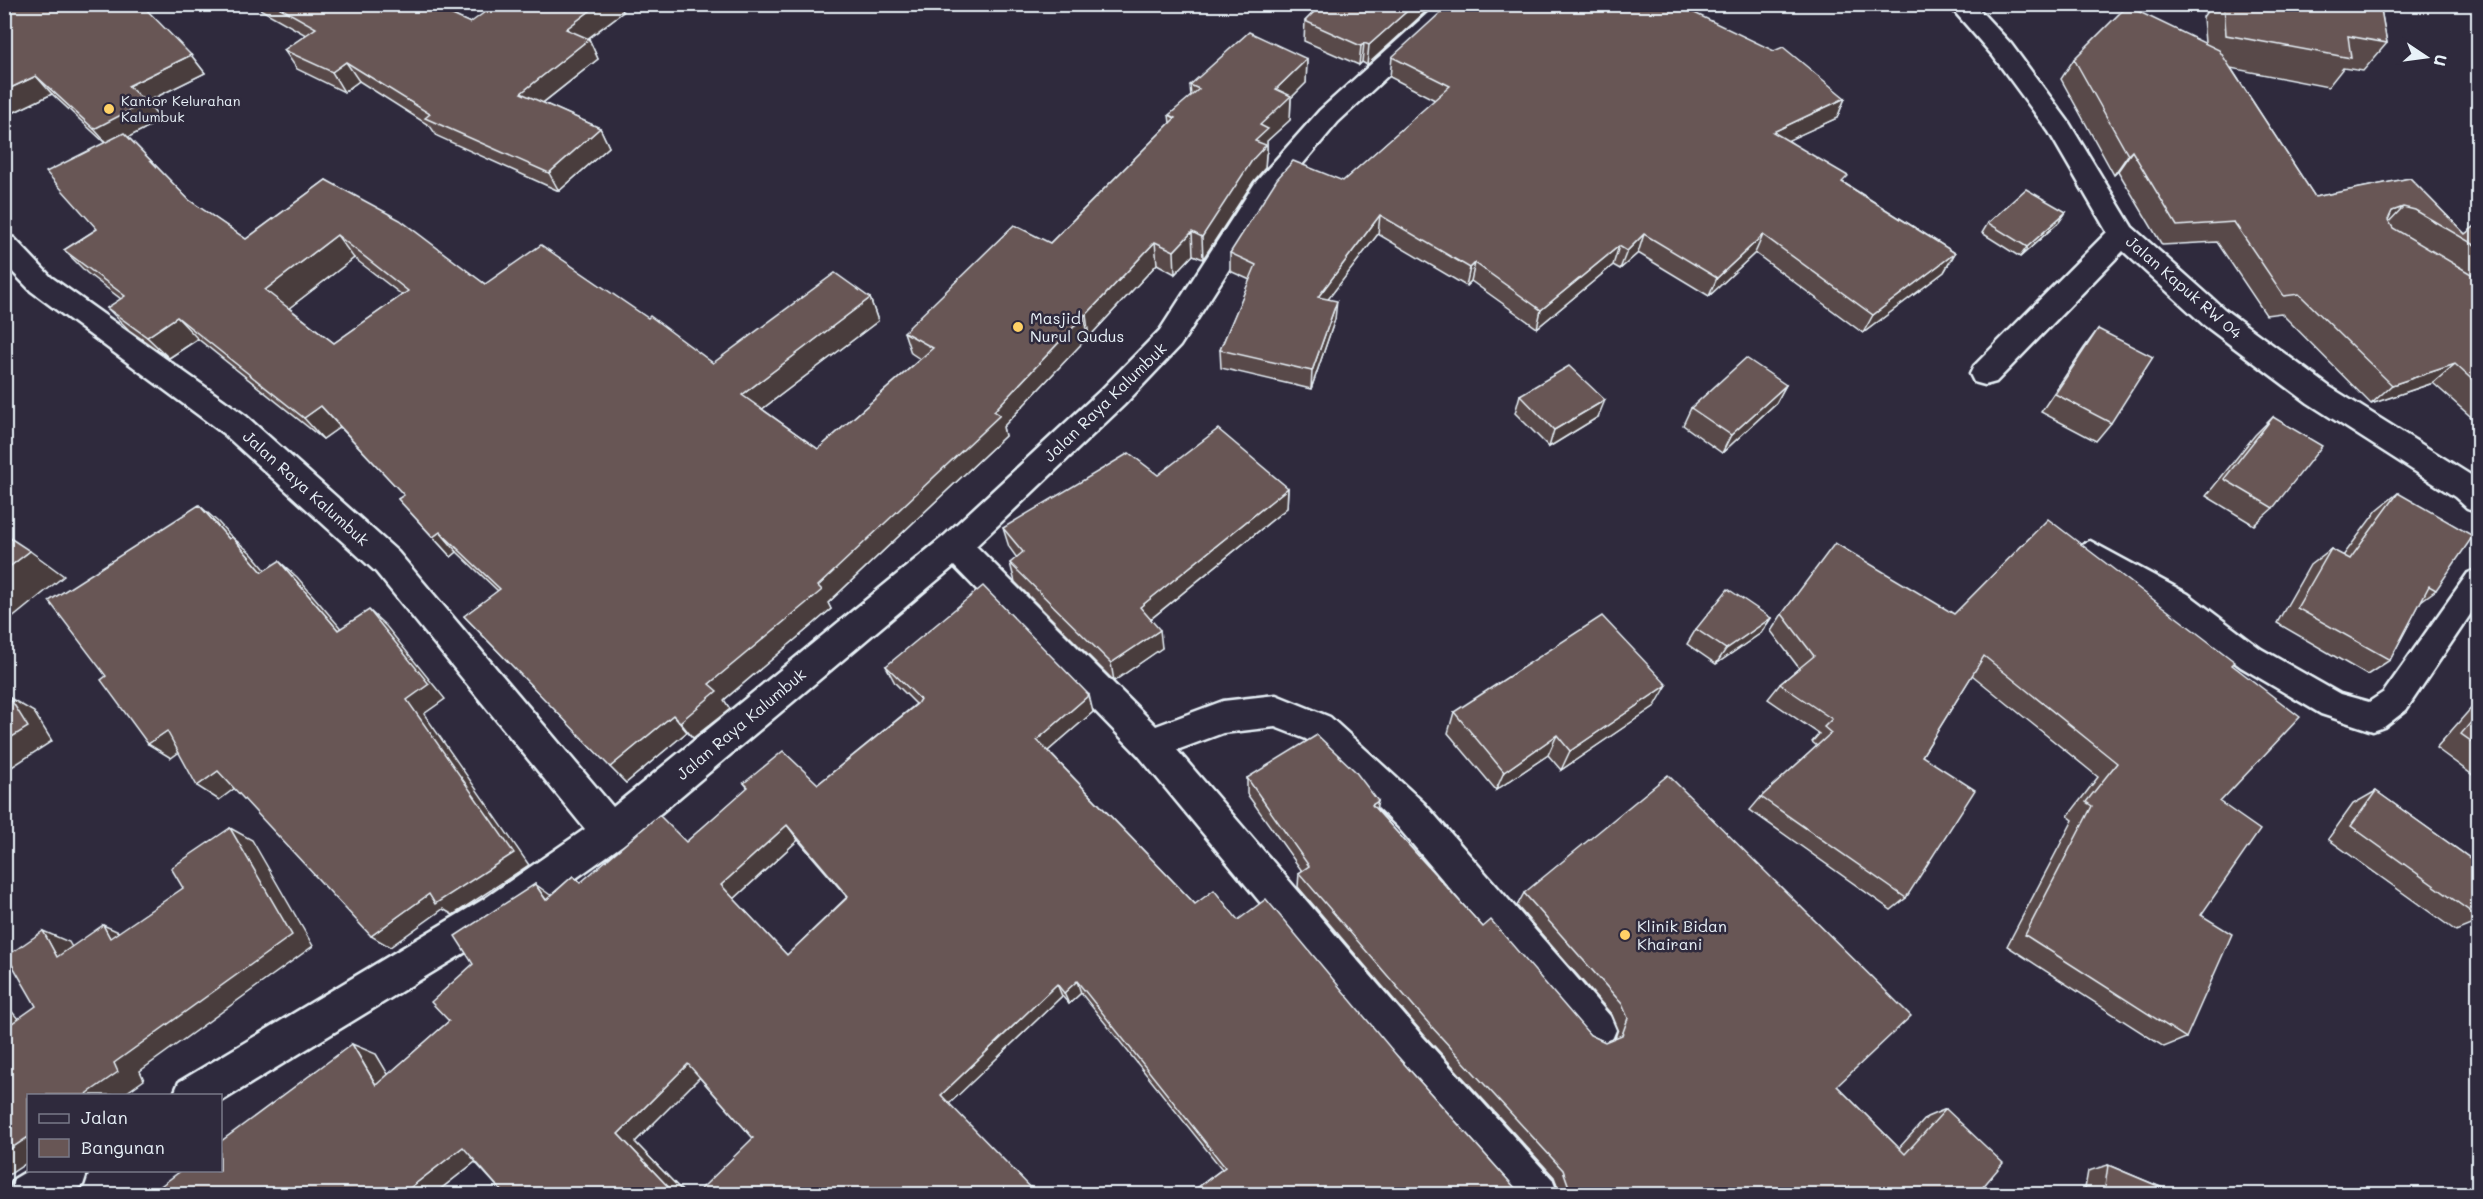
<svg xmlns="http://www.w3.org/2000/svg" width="2483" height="1199" font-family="Mali,sans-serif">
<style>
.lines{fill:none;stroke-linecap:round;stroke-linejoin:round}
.service-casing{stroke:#e8f1f8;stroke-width:5}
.minor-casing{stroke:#e8f1f8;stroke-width:5}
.service{fill:#2f2a3d;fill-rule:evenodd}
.minor{fill:#2f2a3d;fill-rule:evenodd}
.wall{fill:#594a49;stroke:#e8f1f8;stroke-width:1.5;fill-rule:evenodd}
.shaded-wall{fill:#493c3c;stroke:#e8f1f8;stroke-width:1.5}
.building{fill:#685655;stroke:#e8f1f8;stroke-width:1.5;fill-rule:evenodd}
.poi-dot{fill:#ffd166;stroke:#2f2a3d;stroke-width:2}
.labels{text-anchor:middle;stroke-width:5;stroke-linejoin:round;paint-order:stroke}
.far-poi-label{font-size:14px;fill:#e8f1f8;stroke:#2f2a3d;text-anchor:start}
.street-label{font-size:16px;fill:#e8f1f8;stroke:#2f2a3d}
.poi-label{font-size:16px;fill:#e8f1f8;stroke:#2f2a3d;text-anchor:start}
</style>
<rect width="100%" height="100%" fill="#2f2a3d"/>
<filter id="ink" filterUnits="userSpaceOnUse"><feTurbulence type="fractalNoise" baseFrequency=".0167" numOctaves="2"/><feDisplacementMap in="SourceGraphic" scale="12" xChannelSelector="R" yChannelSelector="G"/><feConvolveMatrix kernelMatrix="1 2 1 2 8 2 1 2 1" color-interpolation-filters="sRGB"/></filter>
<g filter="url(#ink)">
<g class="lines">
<defs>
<polygon id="service" points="2090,541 2188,594 2261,649 2340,694 2369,702 2384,692 2468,573 2478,569 2478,603 2406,710 2384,727 2373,731 2321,714 2241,667 2168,612 2080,561 2076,553 2080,545"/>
<g id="minor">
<polygon points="1438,4 1465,4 1338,122 1275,197 1180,346 1124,405 976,546 1156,726 1223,701 1276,695 1330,717 1424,803 1610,1016 1616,1030 1610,1044 1596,1050 1582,1044 1398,827 1306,739 1275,727 1223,733 1177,750 1423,1037 1552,1179 1558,1194 1510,1194 1395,1065 1138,755 954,566 624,844 510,925 220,1102 220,1096 173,1096 179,1082 484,899 585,829 376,572 224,434 31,291 4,263 4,235 14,238 51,277 246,416 398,552 613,807 944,536 1102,389 1160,330 1255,183 1320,110"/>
<polygon points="1948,4 1974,4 2011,44 2068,121 2132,227 2224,309 2330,387 2477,479 2478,512 2467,508 2455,497 2308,403 2204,325 2123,251 1996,382 1985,385 1974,382 1970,374 1974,366 2107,232 2049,132 1993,56"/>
<polygon points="29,1170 88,1170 83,1185 67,1194 8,1194 14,1179"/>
</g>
</defs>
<use href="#service" class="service-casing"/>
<use href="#minor" class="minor-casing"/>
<use href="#service" class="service"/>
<use href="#minor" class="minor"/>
</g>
<g class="wall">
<path d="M4,4L191,55L205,73L146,102L161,120L128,137L189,200L246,239L326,180L485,284L713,363L870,298L878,321L762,409L818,449L920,359L911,353L904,332L1050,243L1170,123L1169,115L1191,97L1190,85L1307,59L1306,83L1291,98L1290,120L1267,141V152L1266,154L1265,168L1253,182L1203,259L1193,255L1175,274L1157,264L1089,337L1087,336V338L1003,427L1005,436L828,603L831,609L724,700L730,709L693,738L687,732L626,783L464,616L498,591L457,552L451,557L398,499L404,495L340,427L323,439L198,339L169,358L129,330L107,308L121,299L87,273L64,250L97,229L105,143L52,94L4,117ZM354,258L402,295L334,343L289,308Z"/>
<polygon points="251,4 428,4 470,23 623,12 588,39 589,39 598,59 543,103 600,128 609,147 559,191 437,136 430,126 359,81 344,92 297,69 284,50 306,35"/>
<polygon points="1322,4 1434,4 1367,65 1362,62 1359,65 1304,41 1305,21"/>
<polygon points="1701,4 1693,13 1845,98 1837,118 1788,140 1844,183 1955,253 1944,272 1863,333 1755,253 1709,296 1638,253 1620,269 1613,265 1537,328 1471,281 1466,286 1378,234 1328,299 1335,319 1311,389 1221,368 1220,350 1250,280 1230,271 1230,253 1343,181 1435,100 1390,77 1392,57"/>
<polygon points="2212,4 2380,4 2387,43 2363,71 2343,68 2328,87 2231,68 2315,197 2410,178 2465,234 2478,224 2478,423 2433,383 2371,404 2281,313 2266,315 2217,242 2162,245 2118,171 2114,175 2061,79 2074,59 2205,43 2203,17"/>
<polygon points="2066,212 2059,222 2020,257 1982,233 1988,223"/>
<polygon points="2098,329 2111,423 2096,441 2041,412 2084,348"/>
<polygon points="1786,385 1776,403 1722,453 1683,425 1691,408"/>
<polygon points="1520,395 1598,417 1549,447 1515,413"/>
<polygon points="2273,417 2273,508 2254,525 2206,496 2255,435"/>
<polygon points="1158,475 1288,488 1287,508 1151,619 1162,648 1114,681 1015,582 1010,563 1017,558 1009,547 1003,528"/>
<polygon points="2398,493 2436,590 2421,601 2390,660 2367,675 2277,623 2310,565 2331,549 2343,556 2377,510"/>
<polygon points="1782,614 1954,614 2232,665 2220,802 2201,915 2186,1038 2164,1047 2007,946 2073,820 2068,816 2098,777 1972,675 1922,756 1906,898 1891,910 1750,810 1761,797 1817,746 1812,742 1819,734 1768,699 1780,684 1799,668 1771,631"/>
<polygon points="1771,618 1761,633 1716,664 1687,644 1696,629"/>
<path d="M886,666L1093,712L1048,751L1195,904L1238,920L1398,1057L1516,1189L1559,1190L1554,1177L1425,1036L1298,887L1299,873L1302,871L1247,794V778L1378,801L1376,809L1483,927L1590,1035L1605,1042L1615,1038L1618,1029L1612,1015L1517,906L1524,893L1837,1086L1899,1148L1927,1117L1946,1109L1977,1194H1189L1222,1169L1081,993L1069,1004L1062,996L949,1103L753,1138L699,1077L635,1142L685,1194H504L475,1162L434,1194L376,1054L388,1075L449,1021L473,964L535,884L550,896L573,876L581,883L686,842L748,788L744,783L818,784L916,704L895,683ZM798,840L847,897L787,955L734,899Z"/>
<polygon points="2478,703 2478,779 2436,748 2473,706"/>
<polygon points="1655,706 1561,770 1548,755 1496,790 1448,733 1454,712"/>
<polygon points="2376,791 2478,864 2478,922 2456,931 2328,839 2353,804"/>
<polygon points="2108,1165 2177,1194 2084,1194 2088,1171"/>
</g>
<g class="shaded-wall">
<polygon points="599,4 620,4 623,12 575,48 566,29"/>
<polygon points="1415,4 1434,4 1367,65 1369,45"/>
<polygon points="1688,4 1701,4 1678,28 1684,8"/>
<polygon points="589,39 598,59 531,112 521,93"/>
<polygon points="1364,43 1362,62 1359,65 1361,46"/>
<polygon points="191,55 205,73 146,102 161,120 110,147 94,129 128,86"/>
<polygon points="1307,59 1306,83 1291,98 1290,120 1267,141 1267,152 1266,154 1265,168 1253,182 1203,259 1202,237 1255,141 1260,125 1276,89"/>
<polygon points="346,62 359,81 344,92 332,72"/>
<polygon points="36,76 52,94 4,117 4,91"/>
<polygon points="1845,98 1837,118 1765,151 1773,132"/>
<polygon points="600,128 609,147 559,191 549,173"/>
<polygon points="2132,151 2118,171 2114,175 2128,155"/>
<polygon points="2403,207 2384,227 2392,211"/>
<polygon points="2066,212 2059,222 2020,257 2027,247"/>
<polygon points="1380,215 1378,234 1316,315 1318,297"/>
<polygon points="1192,232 1193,255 1175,274 1174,251"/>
<polygon points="1644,234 1638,253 1620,269 1627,251"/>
<polygon points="337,235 354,258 284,312 265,290"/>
<polygon points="1763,235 1755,253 1709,296 1717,278"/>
<polygon points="1155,242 1157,264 1089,337 1086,315"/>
<polygon points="1619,246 1613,265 1537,328 1541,310"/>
<polygon points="1955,253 1944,272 1863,333 1873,315"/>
<polygon points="1475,263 1471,281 1466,286 1470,268"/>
<polygon points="870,298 878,321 753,416 742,395"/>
<polygon points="1337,301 1335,319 1311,389 1312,371"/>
<polygon points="1084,316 1087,338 1003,427 1005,436 828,603 831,609 724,700 730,709 693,738 680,722 709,684 818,586 994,411"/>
<polygon points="177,317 198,339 169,358 147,337"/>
<polygon points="2455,364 2433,383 2371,404 2392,385"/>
<polygon points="1786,385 1776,403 1722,453 1731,435"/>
<polygon points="1605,400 1598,417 1549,447 1554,430"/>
<polygon points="321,406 340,427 323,439 304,418"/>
<polygon points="1288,488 1287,508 1142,626 1140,607"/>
<polygon points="199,505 218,522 248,555 229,539"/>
<polygon points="440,532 457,552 451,557 433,537"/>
<polygon points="232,537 251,553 281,588 262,572"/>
<polygon points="30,551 64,576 11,619 4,615 4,571"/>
<polygon points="279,561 297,577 356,646 338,630"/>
<polygon points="369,610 386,626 445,699 424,714 529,865 453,915 443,909 390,947 371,936 429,894 407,700"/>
<polygon points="1771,618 1761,633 1716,664 1726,649"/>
<polygon points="1160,630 1162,648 1114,681 1111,663"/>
<polygon points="1667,685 1655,706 1561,770 1570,751"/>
<polygon points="1089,695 1093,712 1042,756 1037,740"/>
<polygon points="10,698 34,712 52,741 4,772 4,742"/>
<polygon points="673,715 687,732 626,783 610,767"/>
<polygon points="167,731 189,745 171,758 148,744"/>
<polygon points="1557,735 1548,755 1496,790 1504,772"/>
<polygon points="218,771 239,785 219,800 197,786"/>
<polygon points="1378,801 1374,816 1372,805"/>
<polygon points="787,825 798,840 734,899 721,885"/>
<polygon points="230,828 252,840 313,946 140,1071 144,1080 123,1095 85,1095 114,1063"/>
<polygon points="535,884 553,897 546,900"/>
<polygon points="103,925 128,936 110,938"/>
<polygon points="43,931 69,942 83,967 57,957"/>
<polygon points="1077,981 1081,993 1069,1004 1064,993"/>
<polygon points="1057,984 1062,996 949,1104 941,1095"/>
<polygon points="4,1002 33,1037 5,1028"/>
<polygon points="352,1044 376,1054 400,1094 376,1085"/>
<polygon points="688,1064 703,1074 635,1142 685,1194 675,1194 618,1134"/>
<polygon points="28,1137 28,1162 4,1178 4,1153"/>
<polygon points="463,1147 484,1155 434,1194 402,1194"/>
</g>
<g class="building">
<polygon points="4,4 141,4 191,55 128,86 146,102 94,129 36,76 4,91"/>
<polygon points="273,4 428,4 470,23 496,4 599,4 566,29 589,39 521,93 600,128 549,173 425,118 430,114 346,62 332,72 284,50 316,28"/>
<polygon points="1322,4 1415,4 1369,45 1364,43 1361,46 1305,21"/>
<polygon points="1450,4 1688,4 1684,8 1774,51 1783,47 1845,98 1773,132 1848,176 1842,182 1955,253 1873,315 1763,235 1717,278 1644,234 1627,251 1619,246 1541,310 1475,263 1470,268 1380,215 1318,297 1337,301 1312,371 1220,350 1256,265 1230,253 1277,179 1293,161 1343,181 1450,86 1392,57"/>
<polygon points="2224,4 2380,4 2387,43 2348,36 2351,58 2226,35"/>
<polygon points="2127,6 2219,50 2315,197 2410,178 2465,234 2478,224 2478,247 2415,210 2403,207 2392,211 2388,220 2393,228 2478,278 2478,385 2455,364 2392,385 2299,294 2284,296 2234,222 2177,226 2132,151 2128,155 2074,59"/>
<path d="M1249,32L1307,59L1276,89L1291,96L1260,125L1268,129L1255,141L1266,145L1253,159L1202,237L1192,232L1174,251L1155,242L1086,315L1081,313L1084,316L994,411L1000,415L818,586L822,590L709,684L717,691L680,722L673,715L610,767L464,616L500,589L440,532L433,537L398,499L404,495L321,406L304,418L177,317L147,337L107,308L125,296L64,250L97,229L46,172L124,133L189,200L246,239L326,180L400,220L485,284L541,245L648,318L650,316L713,363L835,273L870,298L742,395L818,449L933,348L904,332L1014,225L1050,243L1175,118L1169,115L1199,89L1190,85ZM337,235L408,291L334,343L265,290Z"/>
<polygon points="2026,189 2066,212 2027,247 1988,223"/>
<polygon points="2098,329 2153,357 2111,423 2055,394"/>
<polygon points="1746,358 1786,385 1731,435 1691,408"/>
<polygon points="1569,366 1605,400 1554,430 1520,395"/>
<polygon points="2273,417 2322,446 2273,508 2224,479"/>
<polygon points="1218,429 1288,488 1140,607 1160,630 1111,663 1010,563 1023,552 1003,528 1129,453 1158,475"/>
<polygon points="2398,493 2473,536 2436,590 2429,586 2390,660 2297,608 2331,549 2350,559"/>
<polygon points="199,505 229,539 232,537 262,572 279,561 338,630 369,610 429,684 407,700 514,853 435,904 429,894 371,936 218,771 197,786 167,731 148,744 101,680 106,676 49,601"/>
<polygon points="2048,519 2235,662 2232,665 2300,717 2220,802 2260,830 2201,915 2232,934 2186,1038 2025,935 2092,806 2086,802 2117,763 1984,656 1922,756 1975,790 1906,898 1761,797 1831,733 1824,727 1832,719 1780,684 1814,656 1782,614 1835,543 1954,614"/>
<polygon points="4,534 30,551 4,571"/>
<path d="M983,586L1089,695L1037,740L1195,904L1214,890L1238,920L1266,899L1398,1057L1516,1189L1567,1190L1569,1187L1563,1170L1430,1025L1299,873L1309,866L1247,778L1317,735L1355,771L1378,801L1372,805L1483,927L1491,920L1590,1035L1605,1042L1622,1035L1628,1018L1622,1004L1524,893L1668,775L1911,1016L1837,1086L1905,1154L1946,1109L2003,1163L1977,1194H1189L1225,1167L1077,981L1064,993L1057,984L941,1095L1037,1194H696L753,1138L688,1064L618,1134L675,1194H504L463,1147L402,1194H150L182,1170H220V1142L352,1044L376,1085L449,1021L431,1002L473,964L455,936L535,884L546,900L573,876L580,883L659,815L686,842L748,787L744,783L783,751L818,784L917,704L920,699L886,666ZM787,825L848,897L787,955L721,885Z"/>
<polygon points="1728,589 1771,618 1726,649 1696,629"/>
<polygon points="1602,616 1667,685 1570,751 1557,735 1504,772 1454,712"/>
<polygon points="4,698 10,698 28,727 4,742"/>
<polygon points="2478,714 2478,746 2461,734"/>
<polygon points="2376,791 2478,864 2478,917 2351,826"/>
<polygon points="230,828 292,935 114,1063 118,1072 85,1095 28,1095 28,1137 4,1153 4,1027 5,1028 36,1006 7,956 43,931 57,957 103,925 110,938 183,888 171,868"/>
<polygon points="2108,1165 2177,1194 2104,1194"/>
</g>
</g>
<g class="poi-dot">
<circle cx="109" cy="109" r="6"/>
<circle cx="1018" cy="327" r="6"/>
<circle cx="1625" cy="935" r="6"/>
</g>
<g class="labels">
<g class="far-poi-label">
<text x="121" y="106">Kantor Kelurahan<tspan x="121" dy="16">Kalumbuk</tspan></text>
</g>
<g class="street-label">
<text transform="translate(2184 287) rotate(41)" y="6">Jalan Kapuk RW 04</text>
<text transform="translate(1105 402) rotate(-44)" y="6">Jalan Raya Kalumbuk</text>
<text transform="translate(306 488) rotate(42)" y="6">Jalan Raya Kalumbuk</text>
<text transform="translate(741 724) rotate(-40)" y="6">Jalan Raya Kalumbuk</text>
</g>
<g class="poi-label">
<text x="1030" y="324">Masjid<tspan x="1030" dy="18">Nurul Qudus</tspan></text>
<text x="1637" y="932">Klinik Bidan<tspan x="1637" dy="18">Khairani</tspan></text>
</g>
</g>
<rect width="2483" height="1199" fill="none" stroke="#2f2a3d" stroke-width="24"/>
<rect x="12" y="12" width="2459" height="1175" fill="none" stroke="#e8f1f8" stroke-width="2" filter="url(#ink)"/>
<rect x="27" y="1094" width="195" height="78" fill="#2f2a3d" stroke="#797a88" stroke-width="1.5"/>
<rect x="39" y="1114" width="30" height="9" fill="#2f2a3d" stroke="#797a88" stroke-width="1.5"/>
<text x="81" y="1124" font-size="18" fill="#e8f1f8">Jalan</text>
<rect x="39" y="1139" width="30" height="18" fill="#685655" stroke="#797a88" stroke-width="1.5"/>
<text x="81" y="1154" font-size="18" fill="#e8f1f8">Bangunan</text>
<g transform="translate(2426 57) rotate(103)" stroke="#2f2a3d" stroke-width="4.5" paint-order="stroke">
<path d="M0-4.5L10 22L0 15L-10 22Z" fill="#e8f1f8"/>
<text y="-9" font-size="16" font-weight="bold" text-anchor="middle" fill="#e8f1f8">U</text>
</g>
</svg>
